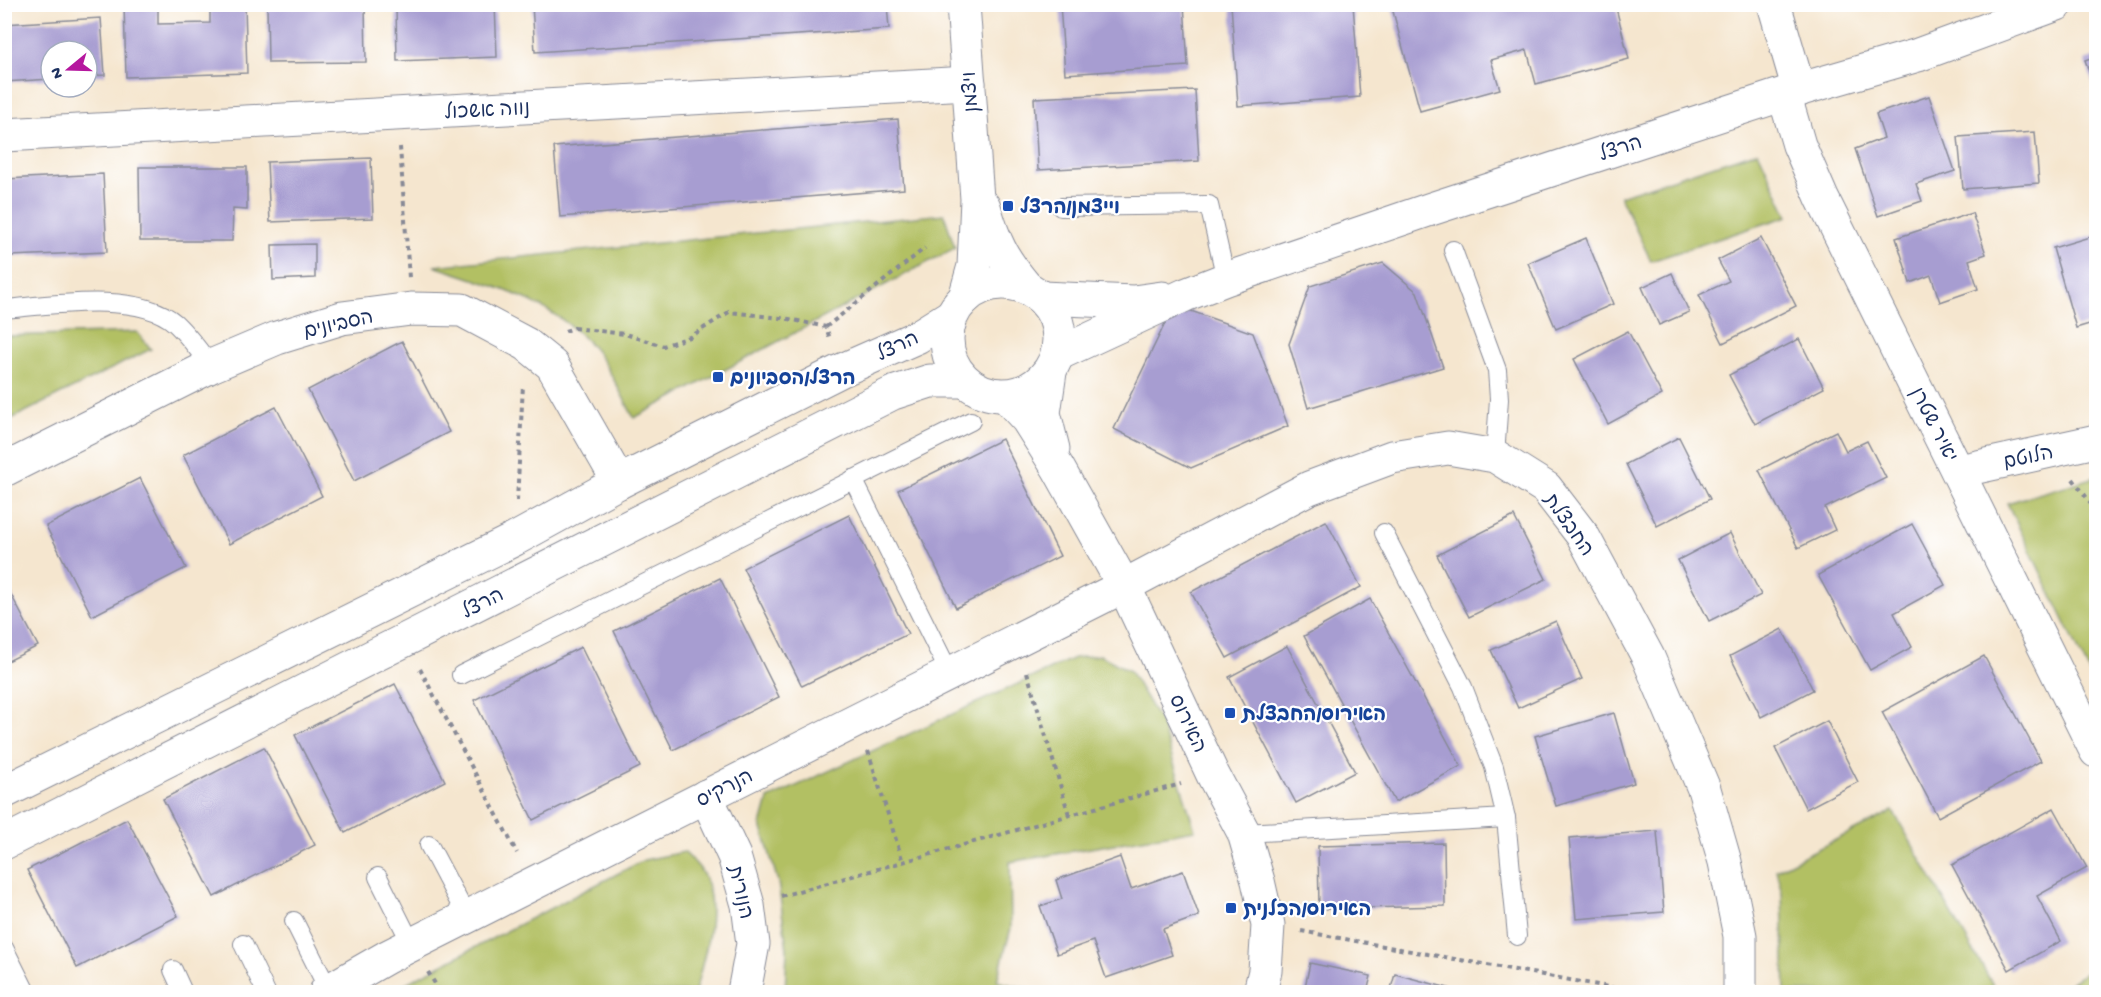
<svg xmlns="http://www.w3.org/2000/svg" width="2101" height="997" font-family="'Gochi Hand','Playpen Sans Hebrew',sans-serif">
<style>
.green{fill:#b2c063;stroke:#667860;stroke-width:1.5}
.building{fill:#a79dd1}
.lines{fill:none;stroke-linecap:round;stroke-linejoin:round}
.service-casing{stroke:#888a96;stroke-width:20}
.minor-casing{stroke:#888a96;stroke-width:35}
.tertiary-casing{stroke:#888a96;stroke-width:35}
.path{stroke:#888a96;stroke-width:4;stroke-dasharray:4.5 4.5;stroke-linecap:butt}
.service{stroke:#fff;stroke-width:18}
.minor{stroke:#fff;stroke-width:33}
.tertiary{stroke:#fff;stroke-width:33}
.transit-dot{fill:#1a4fb4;stroke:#fff;stroke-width:2}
.labels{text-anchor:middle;stroke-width:4.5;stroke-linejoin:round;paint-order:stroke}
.street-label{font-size:20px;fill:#1b2f5e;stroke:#fff}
.transit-label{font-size:20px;font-weight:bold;fill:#164399;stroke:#fff;text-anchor:start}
</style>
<rect width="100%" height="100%" fill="#fff"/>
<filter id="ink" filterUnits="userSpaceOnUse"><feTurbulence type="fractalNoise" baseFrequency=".0167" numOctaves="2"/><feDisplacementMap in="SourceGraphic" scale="12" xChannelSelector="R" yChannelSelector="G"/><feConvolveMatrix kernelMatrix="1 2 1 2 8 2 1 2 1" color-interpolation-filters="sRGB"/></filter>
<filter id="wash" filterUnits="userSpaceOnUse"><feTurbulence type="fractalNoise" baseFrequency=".008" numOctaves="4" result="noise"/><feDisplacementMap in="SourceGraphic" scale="24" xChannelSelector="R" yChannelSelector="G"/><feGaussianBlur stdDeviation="1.35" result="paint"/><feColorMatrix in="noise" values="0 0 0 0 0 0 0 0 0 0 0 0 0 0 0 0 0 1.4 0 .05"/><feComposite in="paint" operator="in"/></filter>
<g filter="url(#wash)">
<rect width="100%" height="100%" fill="#f5e6cf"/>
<g class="green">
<polygon points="1758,151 1788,216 1651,261 1620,196"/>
<path d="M944,214L955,248L634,418C623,398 609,367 595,350C555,301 491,285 434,266Z"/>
<polygon points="137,332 151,349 5,422 5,336"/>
<polygon points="2096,477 2096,686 2007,503"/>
<polygon points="1100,655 1130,671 1161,723 1195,830 1010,862 1011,928 997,981 1039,992 785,992 787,949 778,882 761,825 768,799 1074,658"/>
<polygon points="1893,811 1997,992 1785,992 1782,893 1776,870"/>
<path d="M684,852C689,857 696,863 700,869C723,903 704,956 695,992H389L644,860Z"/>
<polygon points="2096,966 2096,992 2057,992"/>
</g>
<g id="blocks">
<g class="building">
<polygon points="124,4 158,4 158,24 210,23 210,4 245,4 247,73 126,77"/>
<polygon points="267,4 365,4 366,62 268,63"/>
<polygon points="396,4 495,4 497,57 397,61"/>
<polygon points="532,4 887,4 889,29 535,52"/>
<polygon points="1060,4 1184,4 1188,66 1065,74"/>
<polygon points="1231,4 1353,4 1360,97 1238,106"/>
<polygon points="1391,4 1615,4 1629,59 1536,84 1527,50 1491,60 1500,89 1420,111"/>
<polygon points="101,18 105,75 87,76 87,51 51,51 51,79 4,82 4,24"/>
<polygon points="2096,56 2096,92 2085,60"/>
<polygon points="1195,90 1199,161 1038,170 1034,98"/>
<polygon points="1929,96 1955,171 1916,184 1922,201 1878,216 1855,149 1884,138 1876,114"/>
<polygon points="898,119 904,189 560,217 554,147"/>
<polygon points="2035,132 2039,183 1963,189 1958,137"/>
<polygon points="371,158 373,218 270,222 267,162"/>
<polygon points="139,167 247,167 247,210 233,209 232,241 140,241"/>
<polygon points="103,174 107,252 10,256 6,179"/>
<polygon points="1972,213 1986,254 1969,260 1978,289 1940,302 1931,275 1910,283 1896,238"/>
<polygon points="2096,235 2096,322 2076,328 2053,248"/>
<polygon points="1586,238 1613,304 1556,329 1528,263"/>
<polygon points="1761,238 1796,306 1723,343 1699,295 1729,281 1718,260"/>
<polygon points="315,244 315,278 273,280 272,245"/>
<polygon points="1383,263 1417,292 1443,367 1308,408 1289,344 1310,286"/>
<polygon points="1672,273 1689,312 1659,325 1642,287"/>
<polygon points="1174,305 1253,333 1288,426 1191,468 1114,429"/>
<polygon points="1628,331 1662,395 1608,424 1574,359"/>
<polygon points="1799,339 1824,388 1755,424 1729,375"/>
<polygon points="402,341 449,432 354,481 308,390"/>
<polygon points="276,407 322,496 229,544 183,455"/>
<polygon points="1836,431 1846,451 1867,441 1886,478 1825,508 1835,530 1798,548 1759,470"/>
<polygon points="1679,437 1710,499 1657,526 1626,464"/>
<polygon points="1002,439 1060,556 956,608 898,490"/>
<polygon points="140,478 186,568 92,616 46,526"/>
<polygon points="849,515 908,634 802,686 743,568"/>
<polygon points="1514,516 1546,579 1469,617 1437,555"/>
<polygon points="1326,521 1361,587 1227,658 1191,592"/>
<polygon points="1912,524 1945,585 1894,613 1912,647 1870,670 1818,575"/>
<polygon points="1730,533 1761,595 1709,621 1678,560"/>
<polygon points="720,578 779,697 673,750 614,631"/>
<polygon points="4,581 38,646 4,663"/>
<polygon points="1370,599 1461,766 1395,802 1304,636"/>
<polygon points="1556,621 1582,679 1518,708 1491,650"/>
<polygon points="1782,629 1813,690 1761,717 1730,656"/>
<polygon points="1287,646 1355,772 1296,803 1229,677"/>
<polygon points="581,647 640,767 533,820 474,700"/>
<polygon points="1984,656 2041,761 1938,817 1882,712"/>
<polygon points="395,684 445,781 345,833 295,735"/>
<polygon points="1614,713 1634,783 1556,806 1535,736"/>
<polygon points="1827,721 1858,782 1806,809 1775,748"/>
<polygon points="264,747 315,845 214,897 163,799"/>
<polygon points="2054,808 2087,868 2037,896 2061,941 2009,970 1952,865"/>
<polygon points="127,819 178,916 77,968 27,870"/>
<polygon points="1657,831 1664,912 1576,919 1569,838"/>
<polygon points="1444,843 1445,906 1319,909 1318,846"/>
<polygon points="1120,857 1131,889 1183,871 1199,916 1163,929 1172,955 1106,978 1093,941 1057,954 1040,906 1062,899 1056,880"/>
<polygon points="1310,963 1371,976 1367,992 1304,992"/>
<polygon points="1395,974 1456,990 1455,992 1390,992"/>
</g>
</g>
</g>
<g filter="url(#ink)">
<use href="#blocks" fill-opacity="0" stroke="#888a96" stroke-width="1.5"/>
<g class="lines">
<defs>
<g id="service">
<polyline points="1061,207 1209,205 1226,279"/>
<polyline points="1453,250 1497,370 1499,399 1495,456"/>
<path d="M4,309C51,305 139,291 175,323C189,336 200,352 211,366"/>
<polyline points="853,479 950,674"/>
<polyline points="1384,533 1463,687 1494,767 1506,818 1517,936"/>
<polyline points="461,675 971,421"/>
<polyline points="1244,833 1506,818"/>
<polyline points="429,845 467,917"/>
<polyline points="378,877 412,945"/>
<polyline points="294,921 329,991"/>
<polyline points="243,944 266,992"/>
<polyline points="4,948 26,992"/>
<polyline points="173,970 183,992"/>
</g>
<g id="minor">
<polyline points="963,4 977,199 974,266 965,298"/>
<polyline points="1774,4 1799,90"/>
<polyline points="1784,94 1799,145 1822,198 2096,751"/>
<polyline points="4,135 969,83"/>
<path d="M984,207C995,244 1001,257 1026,287"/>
<polyline points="1050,372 1044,413 1053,449"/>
<polyline points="1006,396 1027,419 1058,468 1124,586 1213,775 1244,833 1258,881 1268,925 1265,971 1260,992"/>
<polyline points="4,470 211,366 277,338 342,318 411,309 462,310 526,344 552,365 619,482"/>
<polyline points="1959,471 2096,441"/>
<polyline points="706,796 734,856 748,905 753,944 744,992"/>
<polyline points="326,992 387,957 1124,586 1309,488 1392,457 1448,448 1495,456 1546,488 1583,536 1648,657 1704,789 1725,862 1740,936 1740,992"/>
</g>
<g id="tertiary">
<circle cx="1003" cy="339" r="56"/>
<polyline points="1042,298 1133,302 1162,298"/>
<polyline points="1058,354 1185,295 1226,279 1431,209 1784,94 1918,55 2057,4"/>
<polyline points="4,792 515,539 619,482 840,371 917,337 952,315"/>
<polyline points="4,843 893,393 930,381 964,381"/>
</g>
</defs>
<use href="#service" class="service-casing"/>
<use href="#minor" class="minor-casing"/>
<use href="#tertiary" class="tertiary-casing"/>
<g class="path">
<polyline points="400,147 409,278"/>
<polyline points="826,327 925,248"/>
<polyline points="565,331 574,328 625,334 663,346 690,337 729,312 789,319 826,327 830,339"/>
<polyline points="2073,479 2096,510"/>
<polyline points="517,501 523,385"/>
<polyline points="420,669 517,853"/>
<polyline points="1027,672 1069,815"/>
<polyline points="868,751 903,862"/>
<polyline points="781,896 1181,784"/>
<polyline points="1301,931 1636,992"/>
<polyline points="428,972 440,992"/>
</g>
<use href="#service" class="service"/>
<use href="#minor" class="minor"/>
<use href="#tertiary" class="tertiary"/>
</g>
</g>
<g class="transit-dot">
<rect x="1002" y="200" width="12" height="12" rx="3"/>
<rect x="712" y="371" width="12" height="12" rx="3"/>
<rect x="1224" y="707" width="12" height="12" rx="3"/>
<rect x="1225" y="902" width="12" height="12" rx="3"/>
</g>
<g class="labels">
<g class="street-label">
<text transform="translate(969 92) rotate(-94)" y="7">ויצמן</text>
<text transform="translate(487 109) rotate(-3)" y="7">נווה אשכול</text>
<text transform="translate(1620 147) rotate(-18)" y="7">הרצל</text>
<text transform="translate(338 323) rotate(-13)" y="7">הסביונים</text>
<text transform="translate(897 345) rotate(-25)" y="7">הרצל</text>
<text transform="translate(1935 424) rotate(63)" y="7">יאיר שטרן</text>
<text transform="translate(2028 456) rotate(-12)" y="7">הלוטם</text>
<text transform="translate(1570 524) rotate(55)" y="7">החבצלת</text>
<text transform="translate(482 602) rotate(-27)" y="7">הרצל</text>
<text transform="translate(1189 723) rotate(65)" y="7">האירוס</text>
<text transform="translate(724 787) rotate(-27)" y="7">הנרקיס</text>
<text transform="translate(742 892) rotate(77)" y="7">הנורית</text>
</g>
<g class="transit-label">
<text x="1020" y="213">וייצמן/הרצל</text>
<text x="730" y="384">הרצל/הסביונים</text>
<text x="1242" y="720">האירוס/החבצלת</text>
<text x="1243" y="915">האירוס/הכלנית</text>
</g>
</g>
<rect width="2101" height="997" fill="none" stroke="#fff" stroke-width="24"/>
<g transform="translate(69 69) rotate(251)"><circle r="28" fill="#ffffff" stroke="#a4acbf" stroke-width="1.5"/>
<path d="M0-4.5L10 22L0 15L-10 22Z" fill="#b5179e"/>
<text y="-9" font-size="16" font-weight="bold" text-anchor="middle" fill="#1b2f5e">N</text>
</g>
</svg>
